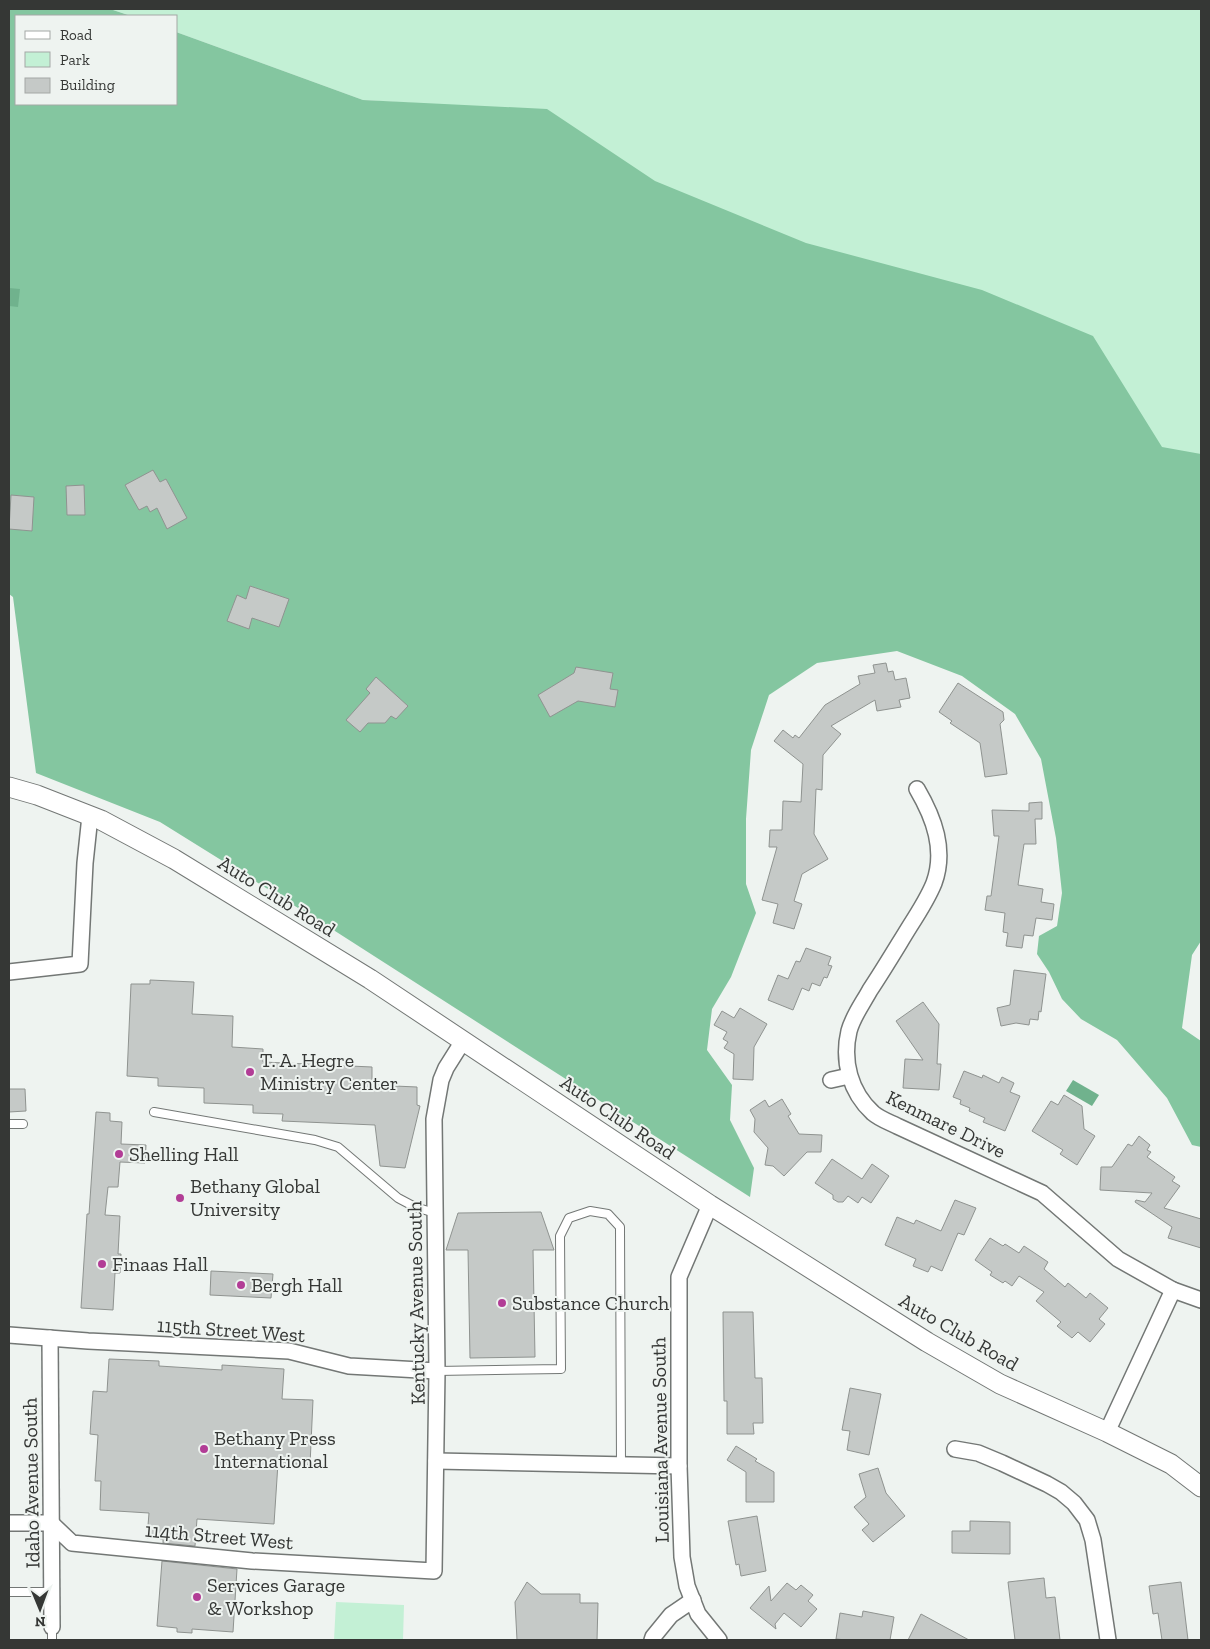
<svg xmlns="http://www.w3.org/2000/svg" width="1210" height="1649" font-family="'Zilla Slab',serif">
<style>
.green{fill:#c3f0d5}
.forest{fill:#84c6a0}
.water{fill:#70b28d}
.building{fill:#c5c9c7;stroke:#8f9390}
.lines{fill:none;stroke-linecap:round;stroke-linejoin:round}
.service-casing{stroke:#737775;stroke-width:10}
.minor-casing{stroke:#737775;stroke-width:18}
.tertiary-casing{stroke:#737775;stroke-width:21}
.service{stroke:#fff;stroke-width:8}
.minor{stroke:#fff;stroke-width:15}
.tertiary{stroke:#fff;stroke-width:19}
.poi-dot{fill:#b23d96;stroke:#eef3f0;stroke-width:2}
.labels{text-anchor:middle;stroke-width:4;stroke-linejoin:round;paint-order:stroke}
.street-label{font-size:20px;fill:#353735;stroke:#eef3f0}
.poi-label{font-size:20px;fill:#353735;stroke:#eef3f0;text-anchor:start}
</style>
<rect width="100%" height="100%" fill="#eef3f0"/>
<g class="green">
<polygon points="110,9 1201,9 1201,777 413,103 363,100 176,32 176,16 131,16"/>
<polygon points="336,1602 404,1605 403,1640 334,1640"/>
</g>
<polygon class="forest" points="9,9 110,9 131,16 16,16 16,104 176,104 176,32 363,100 547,109 655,181 806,243 982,290 1093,336 1162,447 1201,454 1201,941 1192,955 1182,1028 1201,1041 1201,1147 1192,1145 1167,1098 1117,1040 1081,1019 1062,999 1049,972 1037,954 1039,936 1057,926 1062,893 1056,838 1041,759 1015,714 962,676 897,651 817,663 769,695 751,750 746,819 746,884 756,913 731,977 712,1009 707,1050 732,1085 730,1120 754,1168 750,1197 335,931 160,822 36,773 13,597 9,594"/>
<g class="water">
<polygon points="9,288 20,289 18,307 9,306"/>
<polygon points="1073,1080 1099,1095 1092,1106 1066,1091"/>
</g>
<g class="building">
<polygon points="153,470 160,482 166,479 187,518 167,529 157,508 150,512 147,506 139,510 125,485"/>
<polygon points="84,485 85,515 67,515 66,486"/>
<polygon points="11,495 34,497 32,531 9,529"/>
<polygon points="250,586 289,599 279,627 252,618 249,629 227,621 237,595 246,599"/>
<polygon points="886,663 888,672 893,671 895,680 906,678 910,698 899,700 901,707 877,711 875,700 831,726 841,734 823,755 822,790 816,789 814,834 828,859 802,874 794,901 802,904 794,929 773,923 778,904 762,900 777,847 769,847 770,830 782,830 783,801 801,802 803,764 774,741 783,730 793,738 795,735 799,738 825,705 860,684 858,676 875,673 873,665"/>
<polygon points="576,667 613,673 610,689 618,690 615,707 578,701 550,717 538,695 574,673"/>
<polygon points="376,677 408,706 396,719 391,716 385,723 368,723 360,732 346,720 370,693 366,689"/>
<polygon points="958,683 1003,712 1004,720 1000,724 1007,774 985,777 980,743 950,723 952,721 939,712"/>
<polygon points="1042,802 1042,819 1035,819 1036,844 1024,844 1018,885 1043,889 1041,902 1054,904 1052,920 1036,918 1033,936 1024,935 1022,948 1006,946 1008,933 1003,932 1005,913 985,910 987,896 991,896 999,836 994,836 992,810 1029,811 1029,803"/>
<polygon points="806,948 831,957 828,965 832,966 827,978 824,977 820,986 812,983 809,991 802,988 793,1010 768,1000 778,975 788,979 796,961 800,962"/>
<polygon points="1014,970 1046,974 1041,1012 1039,1011 1038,1020 1030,1019 1029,1025 1016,1023 1001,1026 997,1008 1010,1005"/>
<polygon points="150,980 194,982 192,1014 233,1016 232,1047 263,1049 263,1062 372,1067 372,1085 417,1087 417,1105 420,1106 405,1168 380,1166 375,1125 282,1121 283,1114 253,1113 253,1105 204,1103 204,1088 158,1086 158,1078 127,1076 131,984 150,984"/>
<polygon points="923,1002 939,1024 937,1064 941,1064 939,1090 903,1088 905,1059 923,1060 896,1021"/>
<polygon points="740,1008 767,1024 754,1047 753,1080 733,1079 734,1054 724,1048 728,1042 723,1039 727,1032 714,1025 722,1011 734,1018"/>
<polygon points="964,1071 982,1078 983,1075 999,1083 1002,1077 1014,1083 1010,1092 1020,1096 1005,1131 983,1122 985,1118 969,1111 970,1108 960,1104 961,1100 953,1097"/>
<polygon points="9,1089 25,1089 26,1111 9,1112"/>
<polygon points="1064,1095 1082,1106 1084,1129 1095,1136 1077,1165 1060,1154 1063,1150 1032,1131 1051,1101 1058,1105"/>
<polygon points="782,1099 791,1114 788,1116 799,1134 822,1135 821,1152 807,1152 784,1176 773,1166 765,1165 768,1148 754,1132 755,1119 750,1110 765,1100 769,1107"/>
<polygon points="96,1112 110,1113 110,1121 122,1122 121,1144 146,1145 145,1163 120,1162 118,1187 108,1187 105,1215 120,1216 118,1254 121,1254 120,1273 115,1273 113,1310 81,1308 87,1214 89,1214"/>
<polygon points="1139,1136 1150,1145 1147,1150 1151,1152 1147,1157 1175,1177 1172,1181 1180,1186 1164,1208 1201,1219 1201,1248 1168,1238 1172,1227 1135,1202 1136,1200 1145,1202 1152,1193 1100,1190 1101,1167 1112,1167 1128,1144 1132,1146"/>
<polygon points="832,1159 862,1179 872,1164 889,1176 871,1203 862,1197 858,1203 848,1196 843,1202 838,1202 833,1199 833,1195 815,1183"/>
<polygon points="955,1200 976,1208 964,1235 958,1233 942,1271 931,1266 928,1272 913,1266 916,1259 885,1245 897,1217 914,1224 916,1220 941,1231"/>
<polygon points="541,1212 554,1250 533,1250 535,1357 470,1358 468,1250 446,1250 458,1213"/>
<polygon points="990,1238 1003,1246 1005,1244 1019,1253 1024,1246 1048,1262 1044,1269 1065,1287 1068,1283 1086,1298 1090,1293 1108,1308 1099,1319 1105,1324 1090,1342 1078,1332 1072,1338 1057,1326 1061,1322 1036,1301 1044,1292 1019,1276 1012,1286 1005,1281 1003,1283 990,1275 992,1272 975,1260"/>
<polygon points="211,1271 273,1274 271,1298 210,1295"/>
<polygon points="723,1312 753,1312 755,1378 762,1378 763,1423 753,1423 754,1434 727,1434 727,1401 724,1401"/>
<polygon points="109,1359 159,1361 159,1366 222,1370 222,1365 284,1369 282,1399 313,1400 310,1465 278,1463 274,1524 197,1519 195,1546 163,1543 163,1539 147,1538 149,1513 100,1510 101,1481 95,1481 98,1435 90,1434 93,1391 107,1392"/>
<polygon points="850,1388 881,1394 869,1455 847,1450 850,1431 842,1430"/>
<polygon points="736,1446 757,1459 755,1461 774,1472 774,1502 746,1502 746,1472 727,1460"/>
<polygon points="878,1468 886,1493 905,1516 873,1542 862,1530 869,1524 854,1507 866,1497 859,1474"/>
<polygon points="757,1516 766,1571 741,1576 739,1564 736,1565 728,1521"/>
<polygon points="970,1521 1010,1522 1010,1554 952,1553 952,1531 970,1531"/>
<polygon points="162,1561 237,1569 233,1632 192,1629 192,1633 177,1632 177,1628 157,1626"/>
<polygon points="1044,1578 1046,1598 1055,1597 1060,1640 1015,1640 1008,1582"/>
<polygon points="527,1582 541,1594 580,1594 580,1603 598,1603 597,1640 517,1640 515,1602"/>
<polygon points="1181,1582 1188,1640 1162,1640 1158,1613 1153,1614 1149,1586"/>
<polygon points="787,1583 796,1590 801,1585 813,1595 808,1601 817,1609 801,1627 784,1613 775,1624 776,1629 750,1608 769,1586 771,1601"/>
<polygon points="863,1611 894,1617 890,1640 846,1640 836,1639 840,1613 862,1617"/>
<polygon points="921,1614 969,1640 908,1640"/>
</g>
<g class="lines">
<defs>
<g id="service">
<polyline points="154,1112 315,1140 338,1147 398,1198 415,1207 435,1213"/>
<polyline points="9,1124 23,1124"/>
<polyline points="437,1371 561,1369 560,1236 569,1218 590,1211 608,1214 620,1227 621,1465"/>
<polyline points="9,1592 52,1592"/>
<polyline points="52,1640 52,1627"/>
</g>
<g id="minor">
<path d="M917,789C934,818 946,850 934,883C928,898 919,912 910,926C897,947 884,969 870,990C863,1003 853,1016 849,1031C842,1061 850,1092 873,1113C880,1119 889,1122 897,1126L1042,1193L1118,1259L1173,1290L1201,1300"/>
<polyline points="9,972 80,964 85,863 90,816"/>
<polyline points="831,1080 849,1076"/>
<polyline points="710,1205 679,1277 679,1466 682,1557 687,1586 698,1614 719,1640"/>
<polyline points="9,1335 88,1341 289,1351 349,1366 437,1371"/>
<polyline points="50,1338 52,1627"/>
<polyline points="1107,1432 1173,1290"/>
<polyline points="955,1449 978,1453 1002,1463 1047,1484 1061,1492 1074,1503 1087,1520 1093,1540 1108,1640"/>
<polyline points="436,1461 679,1466"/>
<polyline points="9,1523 51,1523 72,1543 252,1561 434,1571 437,1371 434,1119 441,1080 446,1068 463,1041"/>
<polyline points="652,1640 653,1637 671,1615 693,1600"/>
</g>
<polyline id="tertiary" points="9,787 37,795 101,820 174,859 370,979 710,1205 927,1342 1000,1384 1107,1432 1171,1464 1201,1487"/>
</defs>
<use href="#service" class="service-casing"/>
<use href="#minor" class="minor-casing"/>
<use href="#tertiary" class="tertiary-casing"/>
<use href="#service" class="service"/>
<use href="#minor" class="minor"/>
<use href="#tertiary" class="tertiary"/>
</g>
<g class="poi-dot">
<circle cx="250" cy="1072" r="5"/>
<circle cx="119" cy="1154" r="5"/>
<circle cx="180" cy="1198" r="5"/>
<circle cx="102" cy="1264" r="5"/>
<circle cx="241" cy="1285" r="5"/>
<circle cx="502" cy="1303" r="5"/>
<circle cx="204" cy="1449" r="5"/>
<circle cx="197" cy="1597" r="5"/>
</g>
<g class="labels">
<g class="street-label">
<text transform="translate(277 896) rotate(32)" y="7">Auto Club Road</text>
<text transform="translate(618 1117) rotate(34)" y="7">Auto Club Road</text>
<text transform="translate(946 1124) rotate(26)" y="7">Kenmare Drive</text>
<text transform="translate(416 1303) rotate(-91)" y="7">Kentucky Avenue South</text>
<text transform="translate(231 1330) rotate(4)" y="7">115th Street West</text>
<text transform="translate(959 1332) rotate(30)" y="7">Auto Club Road</text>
<text transform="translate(660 1440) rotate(-91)" y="7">Louisiana Avenue South</text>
<text transform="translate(31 1483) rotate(-91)" y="7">Idaho Avenue South</text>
<text transform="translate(219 1536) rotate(5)" y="7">114th Street West</text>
</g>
<g class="poi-label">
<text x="260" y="1067">T. A. Hegre<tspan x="260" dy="23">Ministry Center</tspan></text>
<text x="129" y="1161">Shelling Hall</text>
<text x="190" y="1193">Bethany Global<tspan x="190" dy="23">University</tspan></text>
<text x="112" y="1271">Finaas Hall</text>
<text x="251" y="1292">Bergh Hall</text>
<text x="512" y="1310">Substance Church</text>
<text x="214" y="1445">Bethany Press<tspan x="214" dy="23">International</tspan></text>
<text x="207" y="1592">Services Garage<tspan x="207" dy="23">&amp; Workshop</tspan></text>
</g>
</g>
<rect width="1210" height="1649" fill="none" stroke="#353735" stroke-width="20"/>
<rect x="15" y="15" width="162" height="90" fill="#eef3f0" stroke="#a4a8a5"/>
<rect x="25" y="31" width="25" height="8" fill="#ffffff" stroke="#a4a8a5"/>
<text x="60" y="40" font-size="15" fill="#353735">Road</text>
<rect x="25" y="52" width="25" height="15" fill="#c3f0d5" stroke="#a4a8a5"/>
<text x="60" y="65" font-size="15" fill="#353735">Park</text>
<rect x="25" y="78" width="25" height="15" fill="#c5c9c7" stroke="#a4a8a5"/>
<text x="60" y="90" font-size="15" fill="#353735">Building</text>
<g transform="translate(40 1609) rotate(179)" stroke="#eef3f0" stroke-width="4" paint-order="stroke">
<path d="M0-4L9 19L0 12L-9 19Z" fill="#353735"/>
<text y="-8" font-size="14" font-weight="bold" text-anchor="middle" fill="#353735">N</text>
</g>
</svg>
